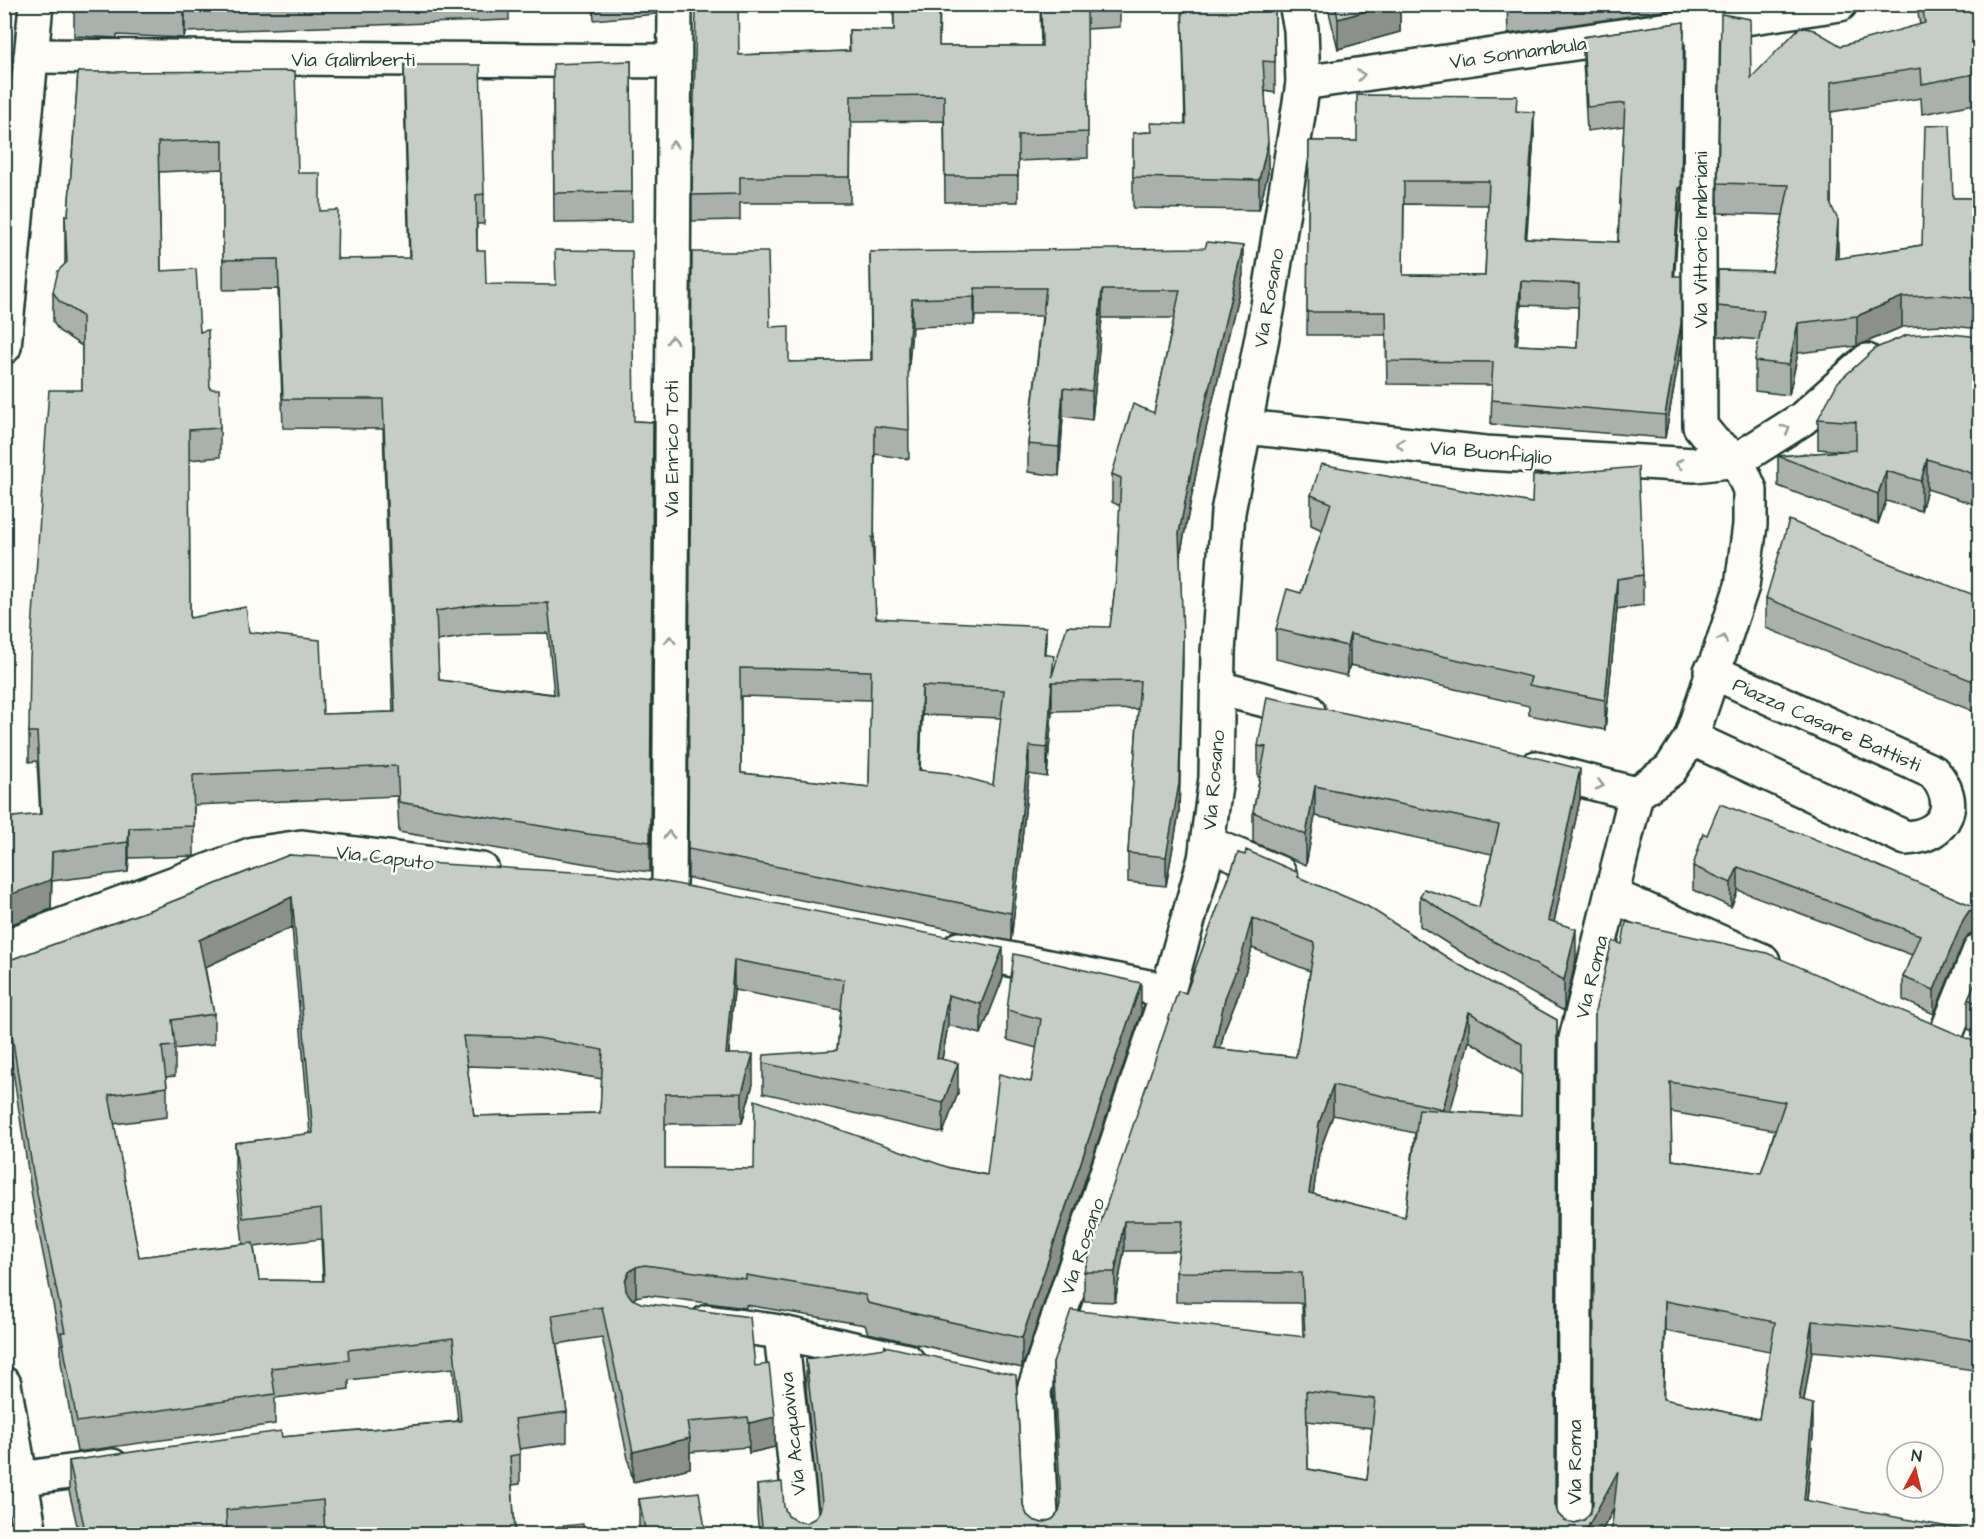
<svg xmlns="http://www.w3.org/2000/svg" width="1984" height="1539" font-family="'Architects Daughter',sans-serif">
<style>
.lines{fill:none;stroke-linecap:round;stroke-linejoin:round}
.minor-casing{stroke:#1f3d34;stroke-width:38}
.minor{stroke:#fdfcf7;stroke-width:33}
.wall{fill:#aab0ab;stroke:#1f3d34;stroke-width:1.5;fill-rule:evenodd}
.shaded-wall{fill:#8b908b;stroke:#1f3d34;stroke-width:1.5}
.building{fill:#c6cdc7;stroke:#1f3d34;stroke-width:1.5;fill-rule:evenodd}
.oneway{stroke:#8e9c96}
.labels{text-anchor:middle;stroke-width:5;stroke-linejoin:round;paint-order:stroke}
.street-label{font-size:20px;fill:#1f3d34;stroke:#fdfcf7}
</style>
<rect width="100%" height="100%" fill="#fdfcf7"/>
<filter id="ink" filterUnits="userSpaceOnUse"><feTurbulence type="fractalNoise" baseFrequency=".0167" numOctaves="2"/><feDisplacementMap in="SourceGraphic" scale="12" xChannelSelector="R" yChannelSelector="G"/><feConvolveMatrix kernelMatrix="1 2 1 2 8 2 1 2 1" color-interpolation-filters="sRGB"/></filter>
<g filter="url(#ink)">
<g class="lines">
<defs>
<g id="minor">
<polyline points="1703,4 1699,248 1700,426 1714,443 1737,460"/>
<polyline points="31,56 674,61"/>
<polyline points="1303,83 1840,4"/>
<polyline points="4,347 36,4"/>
<polyline points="1245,427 1485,453 1695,465 1737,460 1802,419 1867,361"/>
<polyline points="1218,688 1308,711"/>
<path d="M1691,738L1906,838C1947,836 1961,802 1933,772L1711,671"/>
<polyline points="1536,768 1636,794"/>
<polyline points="1207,843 1279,873"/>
<polyline points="669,893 675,4"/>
<polyline points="1611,895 1763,961"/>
<polyline points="4,947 253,854 302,847 482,870"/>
<polyline points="959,949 1168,991"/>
<polyline points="1944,1039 1980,950"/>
<polyline points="707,1322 774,1331 907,1361"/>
<polyline points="781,1333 803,1534"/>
<polyline points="4,1384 30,1534"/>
<polyline points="19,1479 112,1466"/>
<polyline points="1042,1534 1034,1390 1168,991 1205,859 1216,778 1218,652 1228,512 1268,306 1303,83 1301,29 1296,4"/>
<polyline points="1574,1534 1576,1039 1636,794 1670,770 1691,738 1742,586 1750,525 1750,490 1737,460"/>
</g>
</defs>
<use href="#minor" class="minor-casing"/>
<use href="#minor" class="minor"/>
</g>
<g class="wall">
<polygon points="74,4 657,4 656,14 594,20 593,6 509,10 509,20 185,32 184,38 117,35 117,38 74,36"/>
<polygon points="893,4 940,4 939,46 1041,46 1040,4 1120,4 1120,27 1087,29 1088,158 1018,161 1018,202 945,202 944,121 851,122 850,203 740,203 740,220 692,221 692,195 739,55 849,51 849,30 894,31"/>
<polygon points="1182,4 1275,4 1275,93 1265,91 1268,173 1259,210 1133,208 1133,133 1151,132 1185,124"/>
<polygon points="1327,4 1400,4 1400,32 1338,49"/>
<polygon points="1507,4 1685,4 1684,8 1508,34"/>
<polygon points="1918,4 1980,4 1980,103 1922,114 1921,98 1831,112 1831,205 1838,250 1838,259 1922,245 1953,198 1980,198 1980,329 1943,325 1902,327 1857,346 1798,353 1789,395 1755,391 1755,361 1759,340 1718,336 1718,270 1772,271 1783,215 1718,213 1718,183 1751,78 1841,46 1920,25 1918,14"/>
<path d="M1684,22L1681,212H1679L1674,276L1681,347L1665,438L1491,424L1492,385L1387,384L1386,335H1307L1309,141H1357L1517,111L1534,136L1526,238L1618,242L1624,126L1587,131L1583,61V37ZM1404,204L1488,205L1485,276L1403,275ZM1521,305L1578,307L1577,348L1517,345Z"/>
<polygon points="631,61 632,222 554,223 553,94"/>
<path d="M404,65L484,194V224H477V250L486,284L634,421L653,422L650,872L588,864L399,832L397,796L194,805V856L129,858L128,872L52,881L51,909L40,815L37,761L29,762V732L82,390V346L59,331L53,322V292L65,264V215L68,216L78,72L298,173L320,211L338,259L409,258L404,95ZM223,169V290L278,289L283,428L383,429L393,712L323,714L249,632L190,618L189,460L220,457V428L210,389L200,332L161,271L159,172ZM548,633L554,694L439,680L437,641L483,634Z"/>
<path d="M692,252L770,327L789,362L871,360L870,252L1243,275L1199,458L1180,557L1183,663L1179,813L1166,886L1128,882V853L1138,709L1052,711L1047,777L1029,774L1011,941L688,878ZM975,316H1042L1028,444V472L1059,476L1063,416L1092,420L1102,318H1174L1154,413L1112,474V502L1120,506L1116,579L1110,627L1054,671L1046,655L876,618L873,566H874L875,454L909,459L908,373L912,327L974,325ZM741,696L871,700L869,787L741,773ZM922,715L1001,718L993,785L920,770Z"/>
<polygon points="1980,337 1980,506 1927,489 1921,511 1886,501 1878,524 1778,486 1778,456 1844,451 1818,449 1818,419"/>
<polygon points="1311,495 1643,575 1643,605 1617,609 1605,730 1529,715 1529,706 1350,665 1347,676 1276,659 1276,629 1301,593 1322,530 1311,525"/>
<polygon points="1980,597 1980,714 1766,628 1766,598"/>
<polygon points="1258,746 1580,799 1554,922 1576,959 1564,1011 1475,961 1420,926 1420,896 1479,907 1492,854 1315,816 1306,865 1253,842 1253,812 1260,777 1258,777"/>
<polygon points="1707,835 1978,931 1969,935 1963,943 1934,1014 1903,1000 1903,977 1912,955 1738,890 1731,907 1693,890 1693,866"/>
<path d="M1238,853L1299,877L1557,1020L1555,1504L1558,1514L1565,1521L1575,1523L1584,1520L1590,1513L1593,1504L1595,1011L1980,1042V1371L1891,1358L1812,1351L1804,1401L1813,1434L1807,1501L1980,1534H1611L1614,1509L1600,1534H759L757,1515V1485L784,1507L788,1516L796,1521L806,1523L814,1519L819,1512L806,1389V1359L885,1349V1346L1023,1505L1027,1515L1033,1520L1042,1523L1053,1519L1059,1512V1510L1053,1393V1363L1303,1337L1302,1303L1176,1302V1272L1179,1251H1124L1115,1302L1084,1301V1272ZM1252,948L1310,971L1296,1057L1220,1049L1225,1028L1241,988ZM1469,1041L1522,1074L1521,1116L1450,1111ZM1671,1112L1775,1130L1761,1173L1672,1160ZM1333,1115L1415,1133L1405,1217L1313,1194L1319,1153ZM1665,1331L1770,1351L1759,1419L1663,1399ZM1307,1421L1372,1428L1367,1480L1308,1469Z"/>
<path d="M289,855L1003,978L981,1034L948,1025L942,1059L958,1093L943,1133L763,1093V1063L837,1050L841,1010L734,990L729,1054L753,1084L742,1123L665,1124V1168L754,1169L950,1168L987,1175L1031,1082L1037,1048L1007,1040V1010L1141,1013L1022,1368L868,1333L865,1325L746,1305V1308L645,1295L636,1297L632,1299L755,1366L775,1447L749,1453L748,1447L690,1452V1468L633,1482L602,1337L557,1344L567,1412V1442L520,1449V1484L512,1485L515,1531L584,1534H324L323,1530L282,1534H79L69,1491V1461L282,1437L458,1421L453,1368L349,1380V1389L275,1398V1424L77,1452L61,1362V1344L33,1203L4,1012V962L161,906ZM292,927L310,1134L235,1143V1172L243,1244L139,1257L114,1124L167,1117V1087L166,1077L175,1076V1049L214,1044V1014L205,967ZM467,1066L538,1068L602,1079L600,1113L474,1116ZM321,1239L323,1281L259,1280L254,1247Z"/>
<polygon points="1980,971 1980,1035 1968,1029 1968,999"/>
<polygon points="639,1499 706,1534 640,1534 639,1529"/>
</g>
<g class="shaded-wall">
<polygon points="185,4 185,32 184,38 184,10"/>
<polygon points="1391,4 1400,4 1400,32 1338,49 1338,19"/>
<polygon points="1534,112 1534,136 1525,262 1525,238"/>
<polygon points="1268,142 1268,173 1259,210 1259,180"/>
<polygon points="1679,188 1679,212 1673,299 1673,276"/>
<polygon points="1838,220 1838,250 1835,289 1835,259"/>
<polygon points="1243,246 1243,275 1199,458 1179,561 1179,533 1199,430"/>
<polygon points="1521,281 1521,305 1515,368 1515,345"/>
<polygon points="975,288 975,316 974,325 974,297"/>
<polygon points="1102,290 1102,318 1092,420 1092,391"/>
<polygon points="1902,297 1902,327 1857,346 1857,316"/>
<polygon points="912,299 912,327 908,378 908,350"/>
<polygon points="1798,323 1798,353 1789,395 1789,365"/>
<polygon points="1681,324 1681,347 1665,438 1665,415"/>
<polygon points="1063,388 1063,416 1059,476 1059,447"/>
<polygon points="1927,459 1927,489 1921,511 1921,481"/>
<polygon points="1886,471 1886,501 1878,524 1878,494"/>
<polygon points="1617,579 1617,609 1605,730 1605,700"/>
<polygon points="1046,627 1046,656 1044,654"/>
<polygon points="1350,634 1350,665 1347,676 1347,646"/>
<polygon points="1183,635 1179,813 1166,886 1166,857"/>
<polygon points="1052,682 1052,711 1047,777 1047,748"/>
<polygon points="922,686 922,715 919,798 919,770"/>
<polygon points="1029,746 1029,774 1011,941 1011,913"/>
<polygon points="1580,769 1580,799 1548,951 1548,920"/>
<polygon points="1315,786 1315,816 1306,865 1306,835"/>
<polygon points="129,828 129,858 128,872 128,842"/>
<polygon points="52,852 51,909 4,927 4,897"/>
<polygon points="1738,867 1738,890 1731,907 1731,883"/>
<polygon points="292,897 292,927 199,970 199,940"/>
<polygon points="1978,908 1978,931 1969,935 1963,943 1934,1014 1934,990 1963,920 1969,911"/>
<polygon points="1252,918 1252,948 1241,988 1225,1028 1214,1078 1214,1048 1225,998"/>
<polygon points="1576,929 1576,959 1564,1011 1564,980"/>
<polygon points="1003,948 1003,978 981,1034 981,1004"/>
<polygon points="734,960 734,990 726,1084 726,1054"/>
<polygon points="1141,983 1141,1013 1022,1368 1022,1338"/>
<polygon points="948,995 948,1025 937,1088 937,1058"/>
<polygon points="1469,1012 1469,1041 1443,1139 1443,1109"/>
<polygon points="753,1054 753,1084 742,1123 742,1093"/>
<polygon points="958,1063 958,1093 943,1133 943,1103"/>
<polygon points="1333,1085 1333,1115 1319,1153 1309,1223 1309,1193 1319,1123"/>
<polygon points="1124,1221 1124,1251 1115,1302 1115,1272"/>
<polygon points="636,1267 636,1297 629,1302 625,1311 625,1281 629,1272"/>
<polygon points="1665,1301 1665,1331 1663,1429 1663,1399"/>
<polygon points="1812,1321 1812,1351 1799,1430 1799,1400"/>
<polygon points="1813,1404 1813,1434 1804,1530 1804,1500"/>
<polygon points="775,1417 775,1447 749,1453 749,1423"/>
<polygon points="690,1438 690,1468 633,1482 633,1452"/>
<polygon points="1618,1471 1618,1501 1600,1534 1584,1534"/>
</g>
<g class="building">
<polygon points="74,4 185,4 184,10 117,6 117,9 74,7"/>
<polygon points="894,4 939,4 939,46 1042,46 1041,4 1087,4 1088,132 1018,135 1018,176 945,176 944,95 851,96 850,177 740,177 740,194 692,195 696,9 738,5 739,55 850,51 849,30 894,31"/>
<polygon points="1182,4 1275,4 1275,62 1263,61 1268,142 1259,180 1133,177 1133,133 1152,132 1151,123 1186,124"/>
<polygon points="1335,4 1391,4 1338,19"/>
<polygon points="1922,4 1980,4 1980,73 1922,84 1921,68 1831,82 1831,205 1838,220 1835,259 1922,245 1925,126 1950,125 1953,198 1980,198 1980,299 1943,295 1902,297 1857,316 1798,323 1789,365 1755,361 1764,311 1718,306 1718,270 1772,271 1789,185 1718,183 1721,14 1750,19 1751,78 1800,27 1814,30 1841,46 1925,23"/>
<path d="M1684,22L1681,188H1679L1673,276H1681V324L1665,415L1491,400L1493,362L1387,361L1386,312H1307L1309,141H1357V95L1517,96L1516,111L1534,112L1525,238L1618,242L1625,103L1587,107L1583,37ZM1404,181H1489L1485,276L1403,275ZM1521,281L1579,284L1577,348L1515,345Z"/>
<polygon points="631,61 632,192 554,193 553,64"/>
<path d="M404,65H480L484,194L476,195L477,250H485L486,284L556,285L555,250L632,251L634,421L653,422L650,842L588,834L399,802L397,766L193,775L194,826L129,828L128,842L52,852L51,880L4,897V818L41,814L37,732H29L30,658L49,390H82V316L59,301L53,292L58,271L67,262L65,215L68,216L78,72L295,71L298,173H320V211L338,210L337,259L410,258ZM223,140V260L278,259L283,399H383L395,712L323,714L320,640L249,632L246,607L190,618L189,430L220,428L219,389H210L208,330L200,332L196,269L161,271L158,142ZM548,603L557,695L439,680L436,611L483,604Z"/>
<path d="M1207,242L1243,246L1199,430L1179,533L1183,635L1179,784L1166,857L1128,853L1140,681L1052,682L1047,748L1029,746L1011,913L688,849L692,252H768L770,327L789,326V362L872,360L870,252L1205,248ZM975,288H1046L1028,444L1059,447L1063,388L1092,391L1102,290H1180L1154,413L1133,404L1112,474L1121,478L1116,579L1110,627L1067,626L1052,676L1054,656L1044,654L1046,627L876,618L872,537H874L875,426L909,430L908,350L912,299L974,297ZM740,668L871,671L869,787L741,773ZM922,686L1004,690L993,785L948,773L919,770Z"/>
<polygon points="1941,333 1980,337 1980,476 1927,459 1921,481 1886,471 1878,494 1778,456 1856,450 1856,422 1818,419 1838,382 1876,348 1907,335"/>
<polygon points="1321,464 1532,503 1533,476 1638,467 1643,575 1617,579 1605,700 1529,685 1531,677 1350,634 1347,646 1276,629 1287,589 1301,593 1331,503 1311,495"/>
<polygon points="1789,520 1893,565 1980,597 1980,684 1766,598"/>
<polygon points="1267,697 1432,731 1580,769 1548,920 1576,929 1564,980 1475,931 1420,896 1424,889 1479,907 1499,825 1315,786 1306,835 1253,812 1266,747 1258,746"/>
<polygon points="1720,804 1812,838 1978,908 1969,911 1963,920 1934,990 1903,977 1920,935 1738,867 1731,883 1693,866 1703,833 1707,835"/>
<path d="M1246,850L1299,873L1298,877L1367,906L1456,963L1557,1020L1555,1504L1558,1514L1565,1521L1575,1523L1584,1520L1590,1513L1593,1504L1595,1011L1612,941L1622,944L1626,922L1767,953L1973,1041L1980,1042V1341L1891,1328L1812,1321L1799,1400L1813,1404L1804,1500L1959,1529L1980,1534H1689L1664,1531V1534H1611L1618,1471L1584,1534H763L757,1485L782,1482L784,1507L788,1516L796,1521L806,1523L814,1519L820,1511L822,1502L806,1359L886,1348L885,1346L1016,1375L1023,1505L1027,1515L1033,1520L1042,1523L1053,1519L1059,1512L1061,1504L1053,1363L1071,1310L1305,1337L1302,1273L1176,1272L1183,1221H1124L1115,1272H1084L1178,991L1186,993L1238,853L1245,855ZM1252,918L1315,943L1296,1057L1214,1048L1225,998L1241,958ZM1469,1012L1522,1044L1521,1116L1419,1109L1405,1217L1309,1193L1319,1123L1333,1085L1443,1109ZM1670,1082L1785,1102L1761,1173L1672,1160ZM1665,1301L1775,1322L1759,1419L1663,1399ZM1306,1391L1375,1399L1367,1480L1308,1469Z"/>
<path d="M289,855L608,874L666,882L1003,948L981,1004L948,995L937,1058L958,1063L943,1103L763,1063L764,1055L837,1050L844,980L734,960L726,1054H753L742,1093L665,1094V1168L754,1169L755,1100L950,1168L987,1175L999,1074L1031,1082L1041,1019L1007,1010L1014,954L1141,983L1022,1338L868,1303L865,1295L746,1275V1279L645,1265L636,1267L629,1272L625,1281L626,1291L632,1299L641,1303L750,1317L755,1366L769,1364L775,1417L749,1423L748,1417L687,1422L690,1438L633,1452L602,1307L552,1315L567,1412L515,1419L520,1454L510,1456L515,1531L583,1524L584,1534H325L323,1500L226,1510L227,1534H86L69,1461L281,1431L282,1437L461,1421L453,1338L348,1350L349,1360L271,1368L275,1394L77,1422L61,1332H65L33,1173L4,982V962L161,906ZM292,897L313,1133L235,1143L243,1218L321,1209L324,1281L259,1280L253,1243L139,1257L109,1095L167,1087L162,1047L175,1046L172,1020L214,1014L199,940ZM463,1036L538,1038L603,1050L600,1113L474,1116Z"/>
<polygon points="1980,971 1980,1005 1968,999"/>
<polygon points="699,1492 706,1534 646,1534 639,1499"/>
</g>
<defs><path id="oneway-chevron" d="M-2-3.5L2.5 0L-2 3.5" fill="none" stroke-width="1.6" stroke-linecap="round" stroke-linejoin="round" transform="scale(1.5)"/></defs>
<g class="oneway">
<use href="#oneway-chevron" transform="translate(1361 75) rotate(-8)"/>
<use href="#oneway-chevron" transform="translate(673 145) rotate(-90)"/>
<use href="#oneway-chevron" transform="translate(672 340) rotate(-90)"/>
<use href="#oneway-chevron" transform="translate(1786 429) rotate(-32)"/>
<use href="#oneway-chevron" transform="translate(1400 444) rotate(-174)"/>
<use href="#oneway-chevron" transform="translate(1679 464) rotate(-177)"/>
<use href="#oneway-chevron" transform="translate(1723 639) rotate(-70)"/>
<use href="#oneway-chevron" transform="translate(670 640) rotate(-90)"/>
<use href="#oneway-chevron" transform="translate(1600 785) rotate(14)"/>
<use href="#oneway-chevron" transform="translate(669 835) rotate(-90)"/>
</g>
</g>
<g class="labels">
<g class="street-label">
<text transform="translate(1518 52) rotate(-8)" y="7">Via Sonnambula</text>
<text x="353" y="66">Via Galimberti</text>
<text transform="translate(1700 240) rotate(-90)" y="7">Via Vittorio Imbriani</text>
<text transform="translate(1268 298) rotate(-80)" y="7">Via Rosano</text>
<text transform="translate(671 449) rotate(-90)" y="7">Via Enrico Toti</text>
<text transform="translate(1491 452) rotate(5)" y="7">Via Buonfiglio</text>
<text transform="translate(1827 724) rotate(24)" y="7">Piazza Casare Battisti</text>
<text transform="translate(1213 780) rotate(-85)" y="7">Via Rosano</text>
<text transform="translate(385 857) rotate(7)" y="7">Via Caputo</text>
<text transform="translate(1591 977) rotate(-76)" y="7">Via Roma</text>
<text transform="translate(1082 1246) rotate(-71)" y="7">Via Rosano</text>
<text transform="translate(792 1434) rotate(-96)" y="7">Via Acquaviva</text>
<text transform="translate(1574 1462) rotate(-90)" y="7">Via Roma</text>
</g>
</g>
<rect width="1984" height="1539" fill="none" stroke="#fdfcf7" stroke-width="24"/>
<rect x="12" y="12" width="1960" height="1515" fill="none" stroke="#1f3d34" stroke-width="2" filter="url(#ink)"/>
<g transform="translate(1915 1470) rotate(7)"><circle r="28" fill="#fdfcf7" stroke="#a4b0a9" stroke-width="1.5"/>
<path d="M0-4.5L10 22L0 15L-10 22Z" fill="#c8321e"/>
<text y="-9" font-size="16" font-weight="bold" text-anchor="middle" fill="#1f3d34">N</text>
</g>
</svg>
